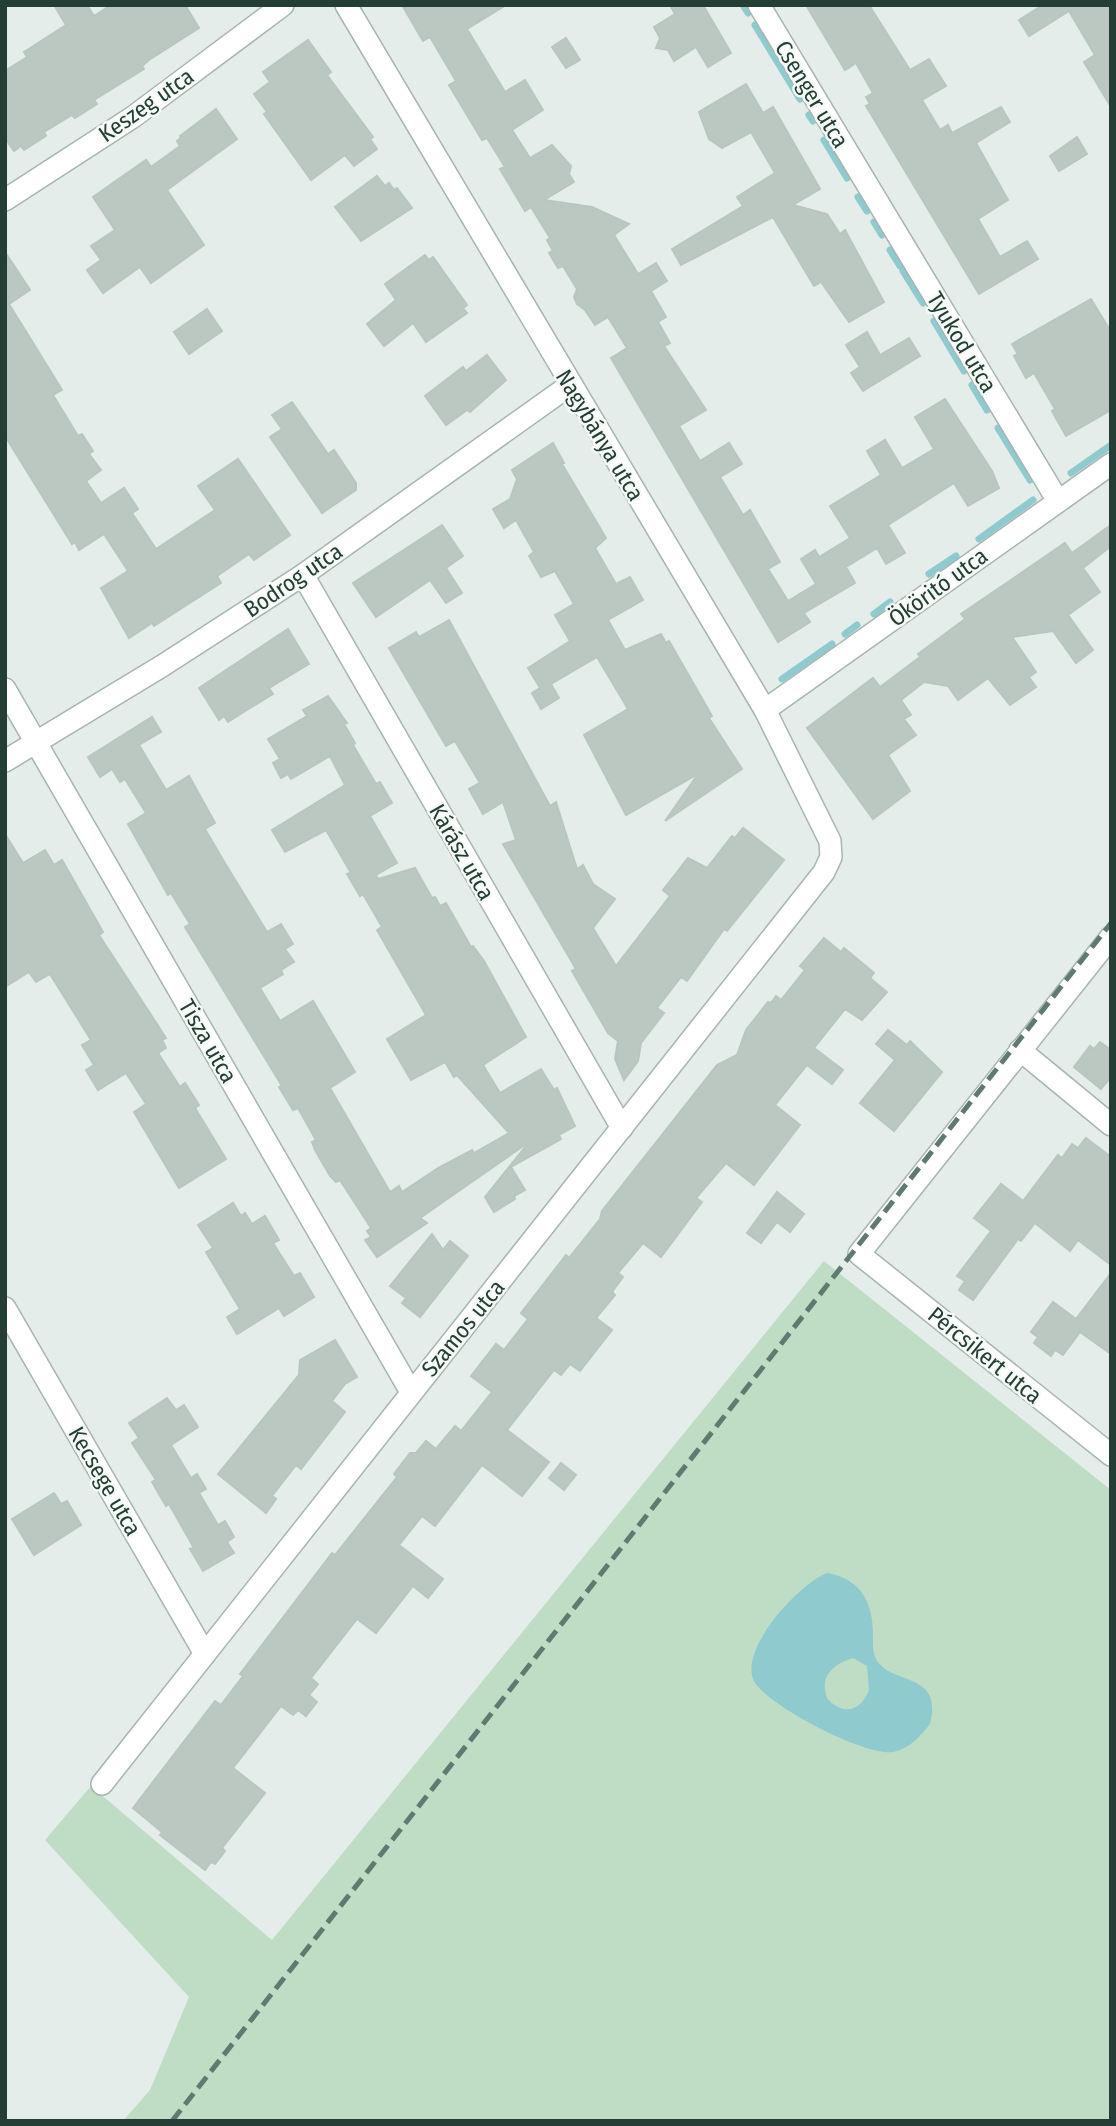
<svg xmlns="http://www.w3.org/2000/svg" width="1116" height="2126" font-family="'Fira Sans Condensed',sans-serif">
<style>
.green{fill:#beddc4}
.water{fill:#8fcacf;fill-rule:evenodd}
.lines{fill:none;stroke-linecap:round;stroke-linejoin:round}
.stream{stroke:#8fcacf;stroke-width:7}
.building{fill:#bac8c1;stroke:#b7c7bf;stroke-width:2}
.minor-casing{stroke:#a7b5af;stroke-width:24}
.minor{stroke:#fff;stroke-width:21}
.rail{stroke:#5f7a70;stroke-width:5;stroke-dasharray:14 7;stroke-linecap:butt}
.labels{text-anchor:middle;stroke-width:5;stroke-linejoin:round;paint-order:stroke}
.street-label{font-size:23px;fill:#243e35;stroke:#f5faf7}
</style>
<rect width="100%" height="100%" fill="#e4ede9"/>
<polygon class="green" points="824,1261 1111,1490 1111,2121 123,2121 150,2090 189,1997 45,1840 91,1786 272,1940"/>
<path class="water" d="M827,1573C861,1579 873,1602 873,1635C873,1644 872,1654 878,1662C894,1685 943,1672 930,1724C921,1736 909,1749 893,1752C866,1757 766,1705 754,1681C738,1649 800,1583 827,1573ZM853,1658L867,1666L869,1690C861,1712 842,1716 827,1698C819,1677 833,1664 853,1658Z"/>
<g class="lines">
<g class="stream">
<polyline points="743,5 748,13"/>
<polyline points="755,25 800,99"/>
<polyline points="809,115 813,121"/>
<polyline points="824,140 847,178"/>
<polyline points="858,197 867,211"/>
<polyline points="874,222 882,235"/>
<polyline points="890,250 900,266"/>
<polyline points="903,271 923,303"/>
<polyline points="934,321 964,371"/>
<polyline points="972,385 987,410"/>
<polyline points="998,428 1030,480"/>
<polyline points="1071,473 1111,445"/>
<polyline points="979,539 1033,500"/>
<polyline points="929,574 956,556"/>
<polyline points="874,614 890,602"/>
<polyline points="845,634 857,625"/>
<polyline points="782,679 832,644"/>
</g>
</g>
<g class="building">
<polygon points="54,5 87,5 94,16 111,5 185,5 199,28 149,60 142,66 144,69 94,100 97,104 75,118 72,115 44,132 46,136 24,150 21,146 14,151 5,138 5,71 27,57 24,52 66,25"/>
<polygon points="402,5 506,5 467,29 505,92 525,80 543,110 512,130 530,158 552,145 571,166 569,174 574,182 544,200 592,207 629,224 614,235 638,274 656,263 667,281 651,291 666,317 658,322 670,343 664,346 706,410 679,426 700,461 729,443 742,464 720,477 743,515 750,510 780,562 768,569 788,601 816,584 801,559 815,550 819,557 850,538 830,506 881,475 867,451 885,440 902,468 934,449 915,417 945,399 992,471 999,488 968,506 954,483 888,525 905,553 886,564 877,548 846,567 855,583 804,613 810,622 778,642 611,358 627,348 608,317 595,325 585,310 577,304 574,297 577,289 563,266 558,268 549,253 553,251 547,240 550,238 531,207 525,211 500,169 505,167 487,138 482,140 449,85 456,81 430,37 423,41"/>
<polygon points="670,5 703,5 731,53 708,67 696,47 674,61 668,50 656,48 660,38 654,27 675,14"/>
<polygon points="806,5 869,5 910,70 929,59 946,86 922,100 940,130 948,125 952,133 1001,107 1010,122 976,143 1008,200 978,219 1000,257 1027,241 1038,259 979,294 866,106 870,104 866,97 873,93 856,63 845,70"/>
<polygon points="1043,5 1111,5 1111,107 1084,62 1095,55 1069,11 1029,36 1019,20"/>
<polygon points="566,38 580,60 566,68 552,47"/>
<polygon points="308,40 331,72 327,75 373,137 370,139 377,149 354,166 345,155 311,180 264,114 267,112 254,94 270,82 263,72"/>
<polygon points="746,84 763,113 773,107 820,189 793,205 827,214 840,234 845,230 884,302 849,322 821,282 814,286 773,217 681,265 672,249 743,206 737,197 775,173 751,132 722,148 709,139 699,112"/>
<polygon points="216,109 237,139 167,190 204,245 151,283 140,267 103,293 87,270 101,260 91,246 115,230 93,197 146,160 151,167 180,146 177,141 181,138 180,136"/>
<polygon points="1077,137 1087,154 1059,171 1050,156"/>
<polygon points="377,176 385,186 389,183 394,190 397,188 412,208 361,241 335,207"/>
<polygon points="5,252 30,290 9,304 62,390 53,395 78,436 82,434 93,451 89,454 101,470 86,481 101,503 124,488 138,509 132,513 156,549 215,510 198,486 238,459 290,535 254,560 249,554 217,576 221,583 154,626 152,623 129,638 101,588 128,571 104,534 79,550 75,542 72,544 5,436"/>
<polygon points="425,255 429,260 433,257 467,305 463,308 467,313 426,342 413,323 384,346 367,324 396,300 385,284"/>
<polygon points="1091,299 1111,332 1111,410 1066,436 1052,411 1055,409 1034,373 1026,378 1014,356 1018,354 1012,344"/>
<polygon points="207,309 222,331 189,354 174,332"/>
<polygon points="867,332 880,355 909,338 920,356 863,391 851,373 860,367 846,345"/>
<polygon points="487,355 506,380 470,412 467,410 446,425 425,396 463,367 466,371"/>
<polygon points="292,402 328,454 334,450 356,483 356,490 322,513 270,437 282,429 272,415"/>
<polygon points="553,443 564,463 562,464 606,538 595,548 616,584 630,577 643,600 608,620 625,650 661,634 666,643 669,641 712,716 709,718 742,769 665,821 698,774 626,815 584,735 628,709 597,657 551,684 559,698 541,709 532,693 540,688 528,668 570,641 555,615 574,604 555,571 541,577 529,556 534,552 516,520 504,528 493,509 510,499 517,479 512,470"/>
<polygon points="442,525 463,556 446,568 462,593 446,603 430,580 376,617 353,583"/>
<polygon points="1111,525 1111,546 1083,568 1100,592 1068,615 1093,650 1076,663 1053,631 1012,637 1036,672 1029,677 1036,687 1010,705 988,678 958,700 948,686 924,682 901,700 911,715 904,719 916,735 888,755 910,791 873,819 807,728 873,678 880,687 920,657 918,654 965,619 961,614 1065,543 1072,553"/>
<polygon points="449,620 550,806 556,802 577,869 583,865 593,884 615,899 593,928 616,966 670,896 663,890 688,858 707,868 732,836 735,838 743,828 784,860 727,931 724,929 687,981 681,977 657,1008 664,1013 641,1043 638,1061 624,1080 615,1059 618,1041 608,1033 572,971 576,969 503,844 516,840 503,802 483,814 469,789 480,783 455,741 446,746 389,648 416,632 419,637"/>
<polygon points="288,629 309,664 269,688 273,694 250,708 228,722 224,716 219,720 199,688"/>
<polygon points="328,696 347,723 344,724 355,743 353,745 376,784 380,782 392,803 370,816 397,863 376,875 378,879 415,868 432,898 435,897 440,906 446,903 471,947 473,946 484,961 526,1037 483,1065 500,1093 541,1069 554,1090 557,1088 575,1126 559,1135 561,1139 511,1167 525,1190 514,1196 515,1199 494,1212 485,1197 529,1142 420,1218 427,1223 377,1257 365,1240 371,1237 367,1231 371,1228 340,1180 336,1182 330,1176 315,1150 312,1142 316,1140 298,1108 293,1110 279,1087 282,1086 185,927 190,924 171,893 168,895 128,824 146,813 125,779 120,782 112,769 100,777 88,757 152,717 161,732 139,745 166,790 189,776 215,823 205,829 223,860 267,932 281,924 293,944 285,949 294,962 281,970 283,974 260,988 280,1021 313,1001 355,1072 330,1088 390,1192 399,1186 402,1192 438,1168 472,1150 474,1153 509,1133 457,1075 454,1077 445,1062 411,1080 387,1039 426,1015 377,930 382,927 363,894 360,896 347,874 351,873 326,830 285,852 272,830 345,785 330,756 291,779 288,774 281,778 273,763 280,759 268,739 307,716 303,710"/>
<polygon points="5,834 23,863 45,850 54,865 62,860 103,932 99,935 166,1038 162,1040 166,1048 158,1053 180,1087 185,1083 199,1105 195,1108 226,1159 179,1188 134,1112 146,1104 126,1073 98,1090 86,1070 94,1065 82,1045 91,1040 50,974 36,982 29,972 5,987"/>
<polygon points="824,938 841,952 844,948 874,973 870,978 887,992 862,1020 845,1009 814,1048 843,1070 832,1084 807,1065 775,1105 800,1125 754,1185 726,1163 696,1198 702,1202 661,1257 643,1243 618,1273 623,1277 612,1292 615,1295 596,1318 612,1330 580,1371 570,1364 561,1375 554,1370 507,1430 549,1462 522,1496 482,1465 435,1526 422,1516 399,1545 443,1579 428,1598 413,1586 376,1633 357,1619 311,1678 318,1684 309,1695 317,1702 306,1716 298,1710 293,1715 281,1706 233,1768 265,1793 222,1848 225,1851 215,1864 211,1862 205,1870 160,1835 162,1832 133,1808 215,1701 221,1705 243,1676 240,1674 332,1553 335,1555 397,1477 394,1474 410,1453 416,1453 426,1441 436,1449 455,1426 461,1431 492,1392 471,1376 496,1344 504,1350 528,1319 521,1313 566,1255 569,1258 600,1219 602,1211 717,1065 737,1055 746,1030 768,1002 771,1003 776,996 781,1000 805,970 800,966"/>
<polygon points="888,1030 907,1045 910,1041 942,1072 894,1131 860,1103 895,1060 876,1044"/>
<polygon points="1100,1042 1111,1050 1111,1077 1101,1089 1074,1067 1090,1046 1094,1049"/>
<polygon points="1086,1138 1111,1157 1111,1265 1078,1240 1070,1251 1035,1223 1021,1241 1018,1239 973,1300 959,1290 965,1281 957,1276 991,1231 974,1218 1001,1184 1023,1201 1058,1155 1062,1158 1072,1144 1078,1148"/>
<polygon points="777,1192 804,1214 790,1232 777,1222 761,1243 747,1233"/>
<polygon points="233,1203 241,1216 245,1213 252,1224 265,1216 279,1240 273,1243 294,1276 300,1273 314,1297 284,1316 279,1308 237,1334 227,1317 240,1309 206,1252 213,1248 198,1225"/>
<polygon points="432,1234 443,1250 450,1241 468,1256 420,1317 402,1303 406,1298 390,1286"/>
<polygon points="1111,1273 1111,1354 1080,1332 1063,1355 1055,1350 1051,1356 1034,1343 1038,1337 1031,1332 1053,1302 1076,1319"/>
<polygon points="335,1340 357,1377 345,1384 332,1401 345,1412 301,1469 296,1465 272,1496 276,1499 266,1513 218,1474 299,1375 300,1360"/>
<polygon points="167,1398 176,1410 184,1405 198,1427 171,1445 191,1478 197,1474 206,1489 199,1493 218,1525 225,1521 234,1537 227,1542 234,1553 203,1571 190,1549 194,1548 169,1504 166,1506 152,1482 156,1480 132,1443 139,1438 129,1423"/>
<polygon points="561,1463 576,1475 564,1490 549,1478"/>
<polygon points="54,1493 61,1504 67,1501 81,1525 34,1555 12,1519"/>
</g>
<g class="lines">
<defs>
<g id="minor">
<polyline points="759,5 1058,501"/>
<polyline points="5,200 133,117 283,5"/>
<polyline points="303,575 622,1128"/>
<polyline points="5,689 411,1392"/>
<polyline points="765,710 1111,464"/>
<polyline points="5,761 162,666 303,575 570,385"/>
<polyline points="1111,937 859,1254 1111,1455"/>
<polyline points="1020,1050 1111,1125"/>
<polyline points="5,1308 205,1654"/>
<polyline points="102,1784 824,872 831,857 830,841 765,710 346,5"/>
</g>
</defs>
<use href="#minor" class="minor-casing"/>
<use href="#minor" class="minor"/>
<polyline class="rail" points="172,2121 1111,923"/>
</g>
<g class="labels">
<g class="street-label">
<text transform="translate(812 94) rotate(59)" y="8">Csenger utca</text>
<text transform="translate(146 105) rotate(-35)" y="8">Keszeg utca</text>
<text transform="translate(962 342) rotate(59)" y="8">Tyukod utca</text>
<text transform="translate(600 435) rotate(59)" y="8">Nagybánya utca</text>
<text transform="translate(293 580) rotate(-34)" y="8">Bodrog utca</text>
<text transform="translate(938 587) rotate(-36)" y="8">Ököritó utca</text>
<text transform="translate(462 852) rotate(60)" y="8">Kárász utca</text>
<text transform="translate(208 1041) rotate(60)" y="8">Tisza utca</text>
<text transform="translate(463 1328) rotate(-51)" y="8">Szamos utca</text>
<text transform="translate(985 1355) rotate(39)" y="8">Pércsikert utca</text>
<text transform="translate(105 1481) rotate(60)" y="8">Kecsege utca</text>
</g>
</g>
<rect width="1116" height="2126" fill="none" stroke="#243e35" stroke-width="14"/>
</svg>
